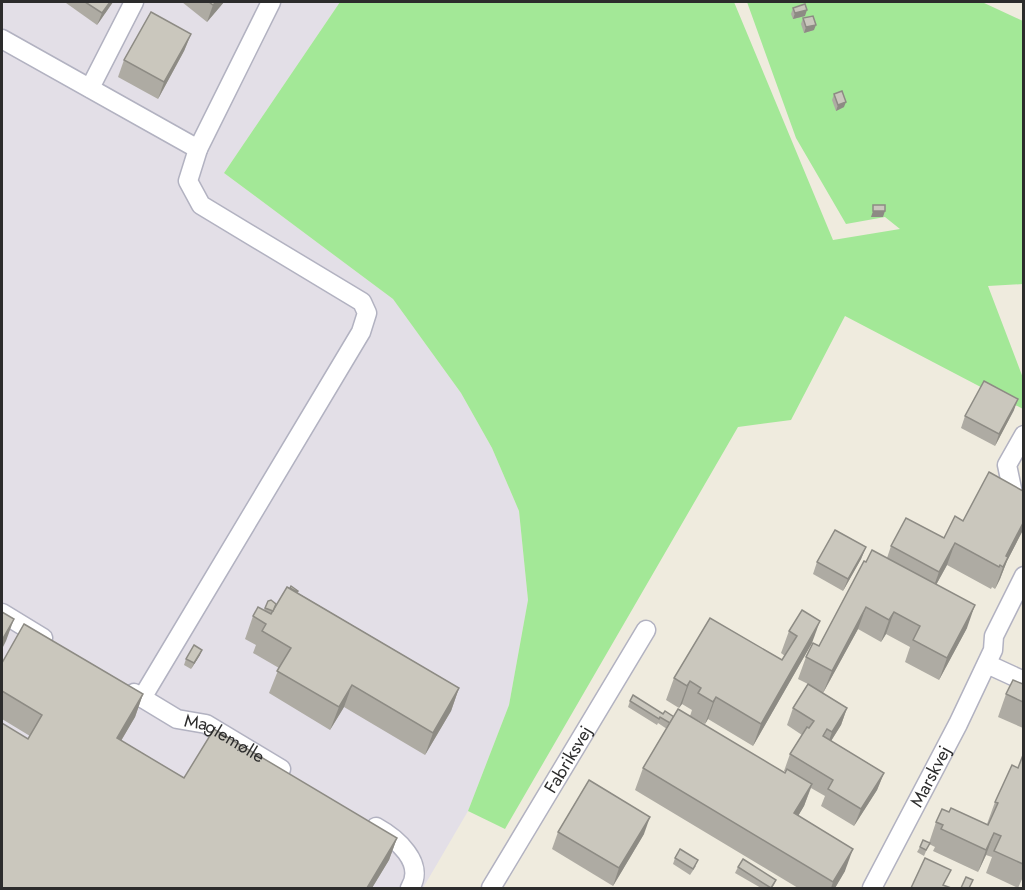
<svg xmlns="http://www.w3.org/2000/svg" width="1025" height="890" font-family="Jost,sans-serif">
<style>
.industrial{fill:#e3dfe7}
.green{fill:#a3e897}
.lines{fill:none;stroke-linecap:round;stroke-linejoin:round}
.minor-casing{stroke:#b2b2c1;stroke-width:21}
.minor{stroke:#fff;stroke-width:18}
.wall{fill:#aeaba3}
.shaded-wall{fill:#8d8b84}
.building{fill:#cac7bd;stroke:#8d8b84;stroke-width:1.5}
.labels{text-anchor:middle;stroke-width:4.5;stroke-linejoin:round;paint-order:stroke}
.street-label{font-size:18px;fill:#2c2c2c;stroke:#fff}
</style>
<rect width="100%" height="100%" fill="#efebde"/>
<polygon class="industrial" points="2,2 340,2 224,173 393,299 461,393 492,448 519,511 528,600 509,705 468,811 423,888 2,888"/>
<polygon class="green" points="340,2 734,2 833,240 900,229 885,217 846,224 796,138 747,2 982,2 1023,21 1023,284 988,286 1023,378 1023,409 845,316 791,420 738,427 505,829 468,811 509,705 528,600 519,511 492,448 461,393 393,299 224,173"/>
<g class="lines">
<defs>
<g id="minor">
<polyline points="2,39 198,149 188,181 201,205 362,302 367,313 361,332 142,698"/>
<polyline points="90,88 134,2"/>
<polyline points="198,149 271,2"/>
<polyline points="1024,435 1007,465 1014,498 1024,504"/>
<polyline points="2,613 43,638"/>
<polyline points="987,664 1024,681"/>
<path id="s1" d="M134,693L177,719L206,724L281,769"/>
<path d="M376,827C396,838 426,863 410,888"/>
<path id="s2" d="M491,888L646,630"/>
<path id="s3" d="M872,888L958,724L993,650L994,636L1024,576"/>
</g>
</defs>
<use href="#minor" class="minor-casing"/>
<use href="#minor" class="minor"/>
</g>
<g class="wall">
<polygon points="66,2 113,2 97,25 66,3"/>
<polygon points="182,2 224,2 207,22"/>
<polygon points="793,8 805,16 793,19 791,14"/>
<polygon points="803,18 814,30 804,33 801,24"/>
<polygon points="191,34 184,51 158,99 118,77 124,60"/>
<polygon points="834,94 844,107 836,111 832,100"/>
<polygon points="1014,410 995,446 961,428 965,416"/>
<polygon points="963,521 1023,530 1007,561 1000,579 995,589 992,587 991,589 947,565 936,585 967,628 939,680 905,662 910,647 886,634 881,642 858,629 823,693 810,686 847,708 841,725 831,741 884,773 877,790 854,826 821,806 825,796 811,788 804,806 798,816 845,871 835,888 798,888 635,790 643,768 667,729 658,723 657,725 628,707 630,701 674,717 785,773 786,772 784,771 790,754 802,735 787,725 793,708 808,684 798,679 806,657 819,646 866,562 887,558 891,546 944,538"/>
<polygon points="866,547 861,559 843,591 813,574 817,562"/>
<polygon points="298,593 459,688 451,711 425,755 344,707 330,730 269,693 279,668 253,653 256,645 245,639 253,616 264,610 268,601 273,611"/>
<polygon points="789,631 812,643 753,746 708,719 705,724 690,716 692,710 682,704 679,708 666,700 674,678 782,660 785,656 781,653"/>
<polygon points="200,655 191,669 184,665 186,659"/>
<polygon points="2,663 143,694 135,717 121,741 184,778 397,838 389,860 372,888 2,888 28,739 30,736 2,719"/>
<polygon points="1023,684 1023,728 998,717 1006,694"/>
<polygon points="1023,755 1023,877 1018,888 986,873 992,857 986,855 978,872 933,851 935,847 929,844 924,856 917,852 920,847 929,843 936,822 949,812 988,825 987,824 995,802 1018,768"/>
<polygon points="558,832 644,834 613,886 552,849"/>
<polygon points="675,858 696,866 690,875 673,864"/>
<polygon points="738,867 776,880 774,885 772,888 761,888 735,873"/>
</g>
<g class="shaded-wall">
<polygon points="110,2 113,2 97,25 102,13"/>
<polygon points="216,2 224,2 207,22 213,5"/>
<polygon points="807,10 805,16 793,19 795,13"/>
<polygon points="816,25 814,30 804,33 806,27"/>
<polygon points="191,34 184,51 158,99 164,82"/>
<polygon points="846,102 844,107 836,111 838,105"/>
<polygon points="873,211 885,211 883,217 871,217"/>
<polygon points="1018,399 1014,410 995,446 999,434"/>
<polygon points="1023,523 1023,530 1007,561 1000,579 995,589 1003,567 1006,556"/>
<polygon points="955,543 947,565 931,594 939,572"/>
<polygon points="866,547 861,559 843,591 848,579"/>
<polygon points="975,605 967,628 939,680 947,658"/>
<polygon points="866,607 858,629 823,693 832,671"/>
<polygon points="894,612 886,634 881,642 889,620"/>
<polygon points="14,619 6,641 2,649 2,640"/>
<polygon points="820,621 812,643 753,746 761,724"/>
<polygon points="202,650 200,655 191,669 194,663"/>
<polygon points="690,681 682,704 679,708 687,686"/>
<polygon points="352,685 344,707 330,730 339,707"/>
<polygon points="459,688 451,711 425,755 433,733"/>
<polygon points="143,694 135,717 109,761 117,738"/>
<polygon points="716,697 708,719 705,724 713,702"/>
<polygon points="847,708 841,725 826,749 832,732"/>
<polygon points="884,773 877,790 854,826 861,809"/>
<polygon points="812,784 804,806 786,836 794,813"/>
<polygon points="650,817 644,834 613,886 619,868"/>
<polygon points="994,833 986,855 978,872 986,850"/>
<polygon points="397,838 389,860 372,888 367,888"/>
<polygon points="853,849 845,871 835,888 831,888 833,882"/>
</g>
<g class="building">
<polygon points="85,2 110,2 102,13"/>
<polygon points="209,2 216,2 213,5"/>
<polygon points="805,4 807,10 795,13 793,8"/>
<polygon points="151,12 191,34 164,82 124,60"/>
<polygon points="813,16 816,25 806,27 803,18"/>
<polygon points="842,91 846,102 838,105 834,94"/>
<rect x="873" y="205" width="12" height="6"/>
<polygon points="984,381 1018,399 999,434 965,416"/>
<polygon points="989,472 1023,491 1023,523 1006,556 1008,557 1003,567 1000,565 999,567 955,543 939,572 891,546 906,518 944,538 955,516 963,521"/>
<polygon points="835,530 866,547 848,579 817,562"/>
<polygon points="872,550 975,605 947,658 913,640 920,626 894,612 889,620 866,607 832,671 806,657 813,643 819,646 864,561 866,562"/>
<polygon points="291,586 298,591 297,592 290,588"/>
<polygon points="287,587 459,688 433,733 352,685 339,707 277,671 291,648 262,631 266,624 253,616 258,607 271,614"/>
<polygon points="271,600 276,604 273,611 265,608 268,601"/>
<polygon points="802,610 820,621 761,724 716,697 713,702 698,693 701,688 690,681 687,686 674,678 710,618 782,660 797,636 789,631"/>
<polygon points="2,612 14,619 2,640"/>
<polygon points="24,624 143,694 117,738 184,778 214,729 397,838 367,888 2,888 2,723 28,739 42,715 2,691 2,663"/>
<polygon points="194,645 202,650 194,663 186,659"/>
<polygon points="1013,680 1023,684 1023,702 1006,694"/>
<polygon points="808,684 847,708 832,732 827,729 823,736 884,773 861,809 828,789 833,780 790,754 807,727 809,728 814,721 793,708"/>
<polygon points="633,695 663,714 665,711 674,717 670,723 660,717 659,719 630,701"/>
<polygon points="678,709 785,773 787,769 812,784 794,813 853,849 833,882 643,768"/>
<polygon points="1023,755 1023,864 994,851 1001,836 994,833 986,850 941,829 943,825 936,822 942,809 949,812 951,808 988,825 998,803 995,802 1012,765 1018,768"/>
<polygon points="589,780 650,817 619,868 558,832"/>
<polygon points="923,840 930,843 926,850 920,847"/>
<polygon points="680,849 698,860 693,869 675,858"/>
<polygon points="925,858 951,870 943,885 951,888 911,888"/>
<polygon points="743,859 776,880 771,888 738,867"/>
<polygon points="966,877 973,880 969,888 961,888"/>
</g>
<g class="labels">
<g class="street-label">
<text dy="6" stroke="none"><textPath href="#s1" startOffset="102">Maglemølle</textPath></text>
<text dy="6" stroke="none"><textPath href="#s2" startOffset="150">Fabriksvej</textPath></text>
<text dy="6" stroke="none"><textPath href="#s3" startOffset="126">Marskvej</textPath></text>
</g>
</g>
<rect width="1025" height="890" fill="none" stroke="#2c2c2c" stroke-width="6"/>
</svg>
